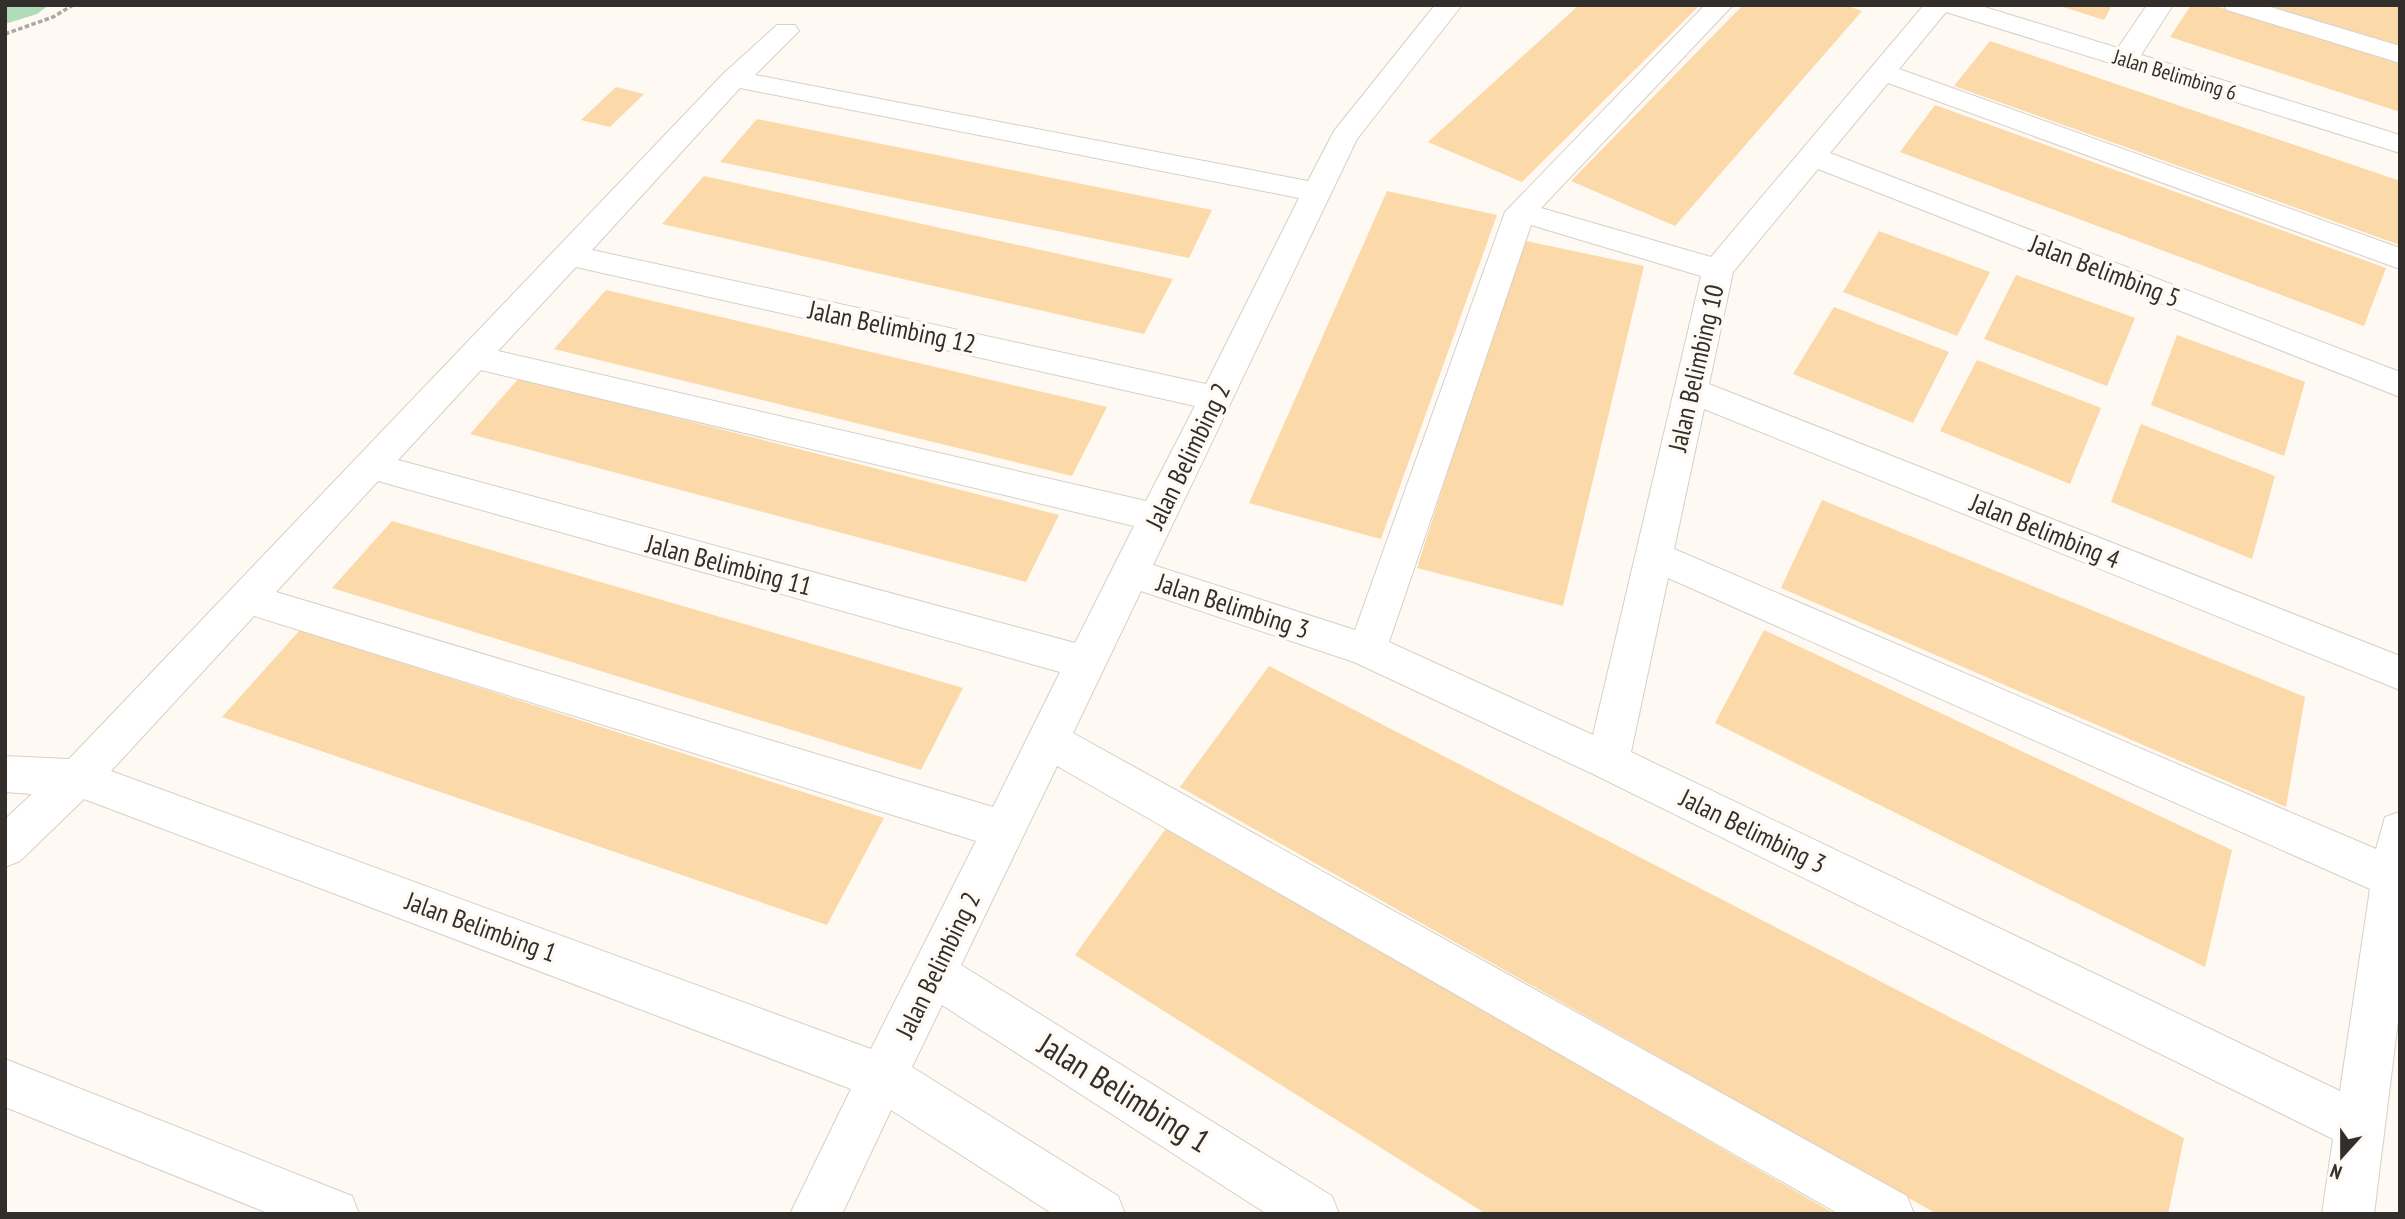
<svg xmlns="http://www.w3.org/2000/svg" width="2405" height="1219" font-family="'PT Sans Narrow',sans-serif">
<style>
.green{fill:#b0dcb8}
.building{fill:#fcd9a9}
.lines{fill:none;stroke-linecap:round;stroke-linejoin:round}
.minor-casing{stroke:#d6d0c7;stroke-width:2}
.path{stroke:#aba7a1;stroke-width:3.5;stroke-dasharray:4.5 2.5;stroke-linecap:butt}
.minor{fill:#fff;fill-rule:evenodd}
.labels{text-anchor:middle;stroke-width:7;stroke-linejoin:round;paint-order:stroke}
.far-street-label{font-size:21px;fill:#312e2b;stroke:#fef9f2}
.street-label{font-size:26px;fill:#312e2b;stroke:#fef9f2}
.near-street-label{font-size:32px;fill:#312e2b;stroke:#fef9f2}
</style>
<rect width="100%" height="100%" fill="#fef9f2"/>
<polygon class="green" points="5,5 49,5 37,14 5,24"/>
<g class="building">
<polygon points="1579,5 1700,5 1522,182 1428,142"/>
<polygon points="1743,5 1845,5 1862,11 1675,226 1571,181"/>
<polygon points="2057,5 2112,5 2104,20"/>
<polygon points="2191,5 2212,5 2400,64 2400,112 2170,37"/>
<polygon points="2270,5 2400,5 2400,45 2270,6"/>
<polygon points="1990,41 2400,181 2400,245 1954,86"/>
<polygon points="616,87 644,94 610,127 581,120"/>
<polygon points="1935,105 2386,268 2364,326 1900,152"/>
<polygon points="757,119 1212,210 1189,258 720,162"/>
<polygon points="704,176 1173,279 1144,334 662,224"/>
<polygon points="1387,191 1497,215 1381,539 1249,503"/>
<polygon points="1879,231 1990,272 1957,336 1843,292"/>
<polygon points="1522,240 1644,266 1563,606 1417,568"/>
<polygon points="2016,275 2135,318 2107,386 1984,339"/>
<polygon points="606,290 1107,407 1072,476 554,349"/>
<polygon points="1834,307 1949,352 1913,423 1793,374"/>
<polygon points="2177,335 2305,382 2284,456 2151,405"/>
<polygon points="1977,360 2101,408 2070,484 1940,431"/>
<polygon points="519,378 1059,515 1026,582 470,434"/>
<polygon points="2141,424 2275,476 2252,559 2111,502"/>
<polygon points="1822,500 2305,697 2286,807 1781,588"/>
<polygon points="392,521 963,688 921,770 332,588"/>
<polygon points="300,630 884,818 827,925 222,717"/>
<polygon points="1764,630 2232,850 2205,967 1715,723"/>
<polygon points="1269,666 2184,1138 2168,1214 1937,1214 1180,787"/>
<polygon points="1167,827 1835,1214 1486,1214 1075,955"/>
</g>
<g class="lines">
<defs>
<g id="minor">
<path d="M1435,5H1462L1357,139L1153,565L1355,630L1505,212L1705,5H1733L1541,208L1711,257L1924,5H1978L2118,48L2147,5H2173L2141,55L2400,135V153L1946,12L1899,69L2400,248V269L1888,83L1830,153L2400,372V397L1818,169L1733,272L1709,384L2400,656V690L1704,409L1674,549L2376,849L2385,817L2400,812V1005L2374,1214H2322L2333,1139L1593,774L1354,662L1141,591L1073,733L1907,1196L1914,1214H1839L1057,766L961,965L1332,1196L1339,1214H1267L942,1005L912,1067L1118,1196L1125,1214H1053L891,1110L842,1214H790L851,1089L84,799L20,861L5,867V819L32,794L5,792V756L69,759L724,73L777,25H795L799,31L755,75L1308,181L1334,131ZM740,88L1299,198L1206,384L592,250ZM1531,225L1701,276L1593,735L1389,642ZM576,267L1195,406L1146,501L498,351ZM481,370L1134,526L1075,643L398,460ZM378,481L1060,672L993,807L276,592ZM1668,578L2370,889L2340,1091L1631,752ZM254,616L976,841L871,1049L111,771Z"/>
<polygon points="2223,5 2264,5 2400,46 2400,63 2227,10"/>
<polygon points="5,1059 352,1196 359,1214 270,1214 5,1107"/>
</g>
</defs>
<use href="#minor" class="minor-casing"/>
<polyline class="path" points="5,34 53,17 73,5"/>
<use href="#minor" class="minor"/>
</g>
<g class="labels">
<g class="far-street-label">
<text transform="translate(2175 75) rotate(17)" y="7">Jalan Belimbing 6</text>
</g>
<g class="street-label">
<text transform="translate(2105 271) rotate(21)" y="9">Jalan Belimbing 5</text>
<text transform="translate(892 327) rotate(12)" y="9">Jalan Belimbing 12</text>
<text transform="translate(1696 368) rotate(-77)" y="9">Jalan Belimbing 10</text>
<text transform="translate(1188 456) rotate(-64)" y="9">Jalan Belimbing 2</text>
<text transform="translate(2045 531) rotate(22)" y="9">Jalan Belimbing 4</text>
<text transform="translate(729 565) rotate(15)" y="9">Jalan Belimbing 11</text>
<text transform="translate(1233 606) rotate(18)" y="9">Jalan Belimbing 3</text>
<text transform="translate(1753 831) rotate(26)" y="9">Jalan Belimbing 3</text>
<text transform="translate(481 927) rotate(20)" y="9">Jalan Belimbing 1</text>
<text transform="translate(938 965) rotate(-64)" y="9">Jalan Belimbing 2</text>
</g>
<g class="near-street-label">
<text transform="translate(1124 1093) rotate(32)" y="11">Jalan Belimbing 1</text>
</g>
</g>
<rect width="2405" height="1219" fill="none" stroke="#312e2b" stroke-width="14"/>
<g transform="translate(2342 1156) rotate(201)" stroke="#fef9f2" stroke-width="5" paint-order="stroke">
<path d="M0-5L12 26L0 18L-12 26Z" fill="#312e2b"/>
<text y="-10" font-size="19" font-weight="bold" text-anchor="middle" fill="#312e2b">N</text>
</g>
</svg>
